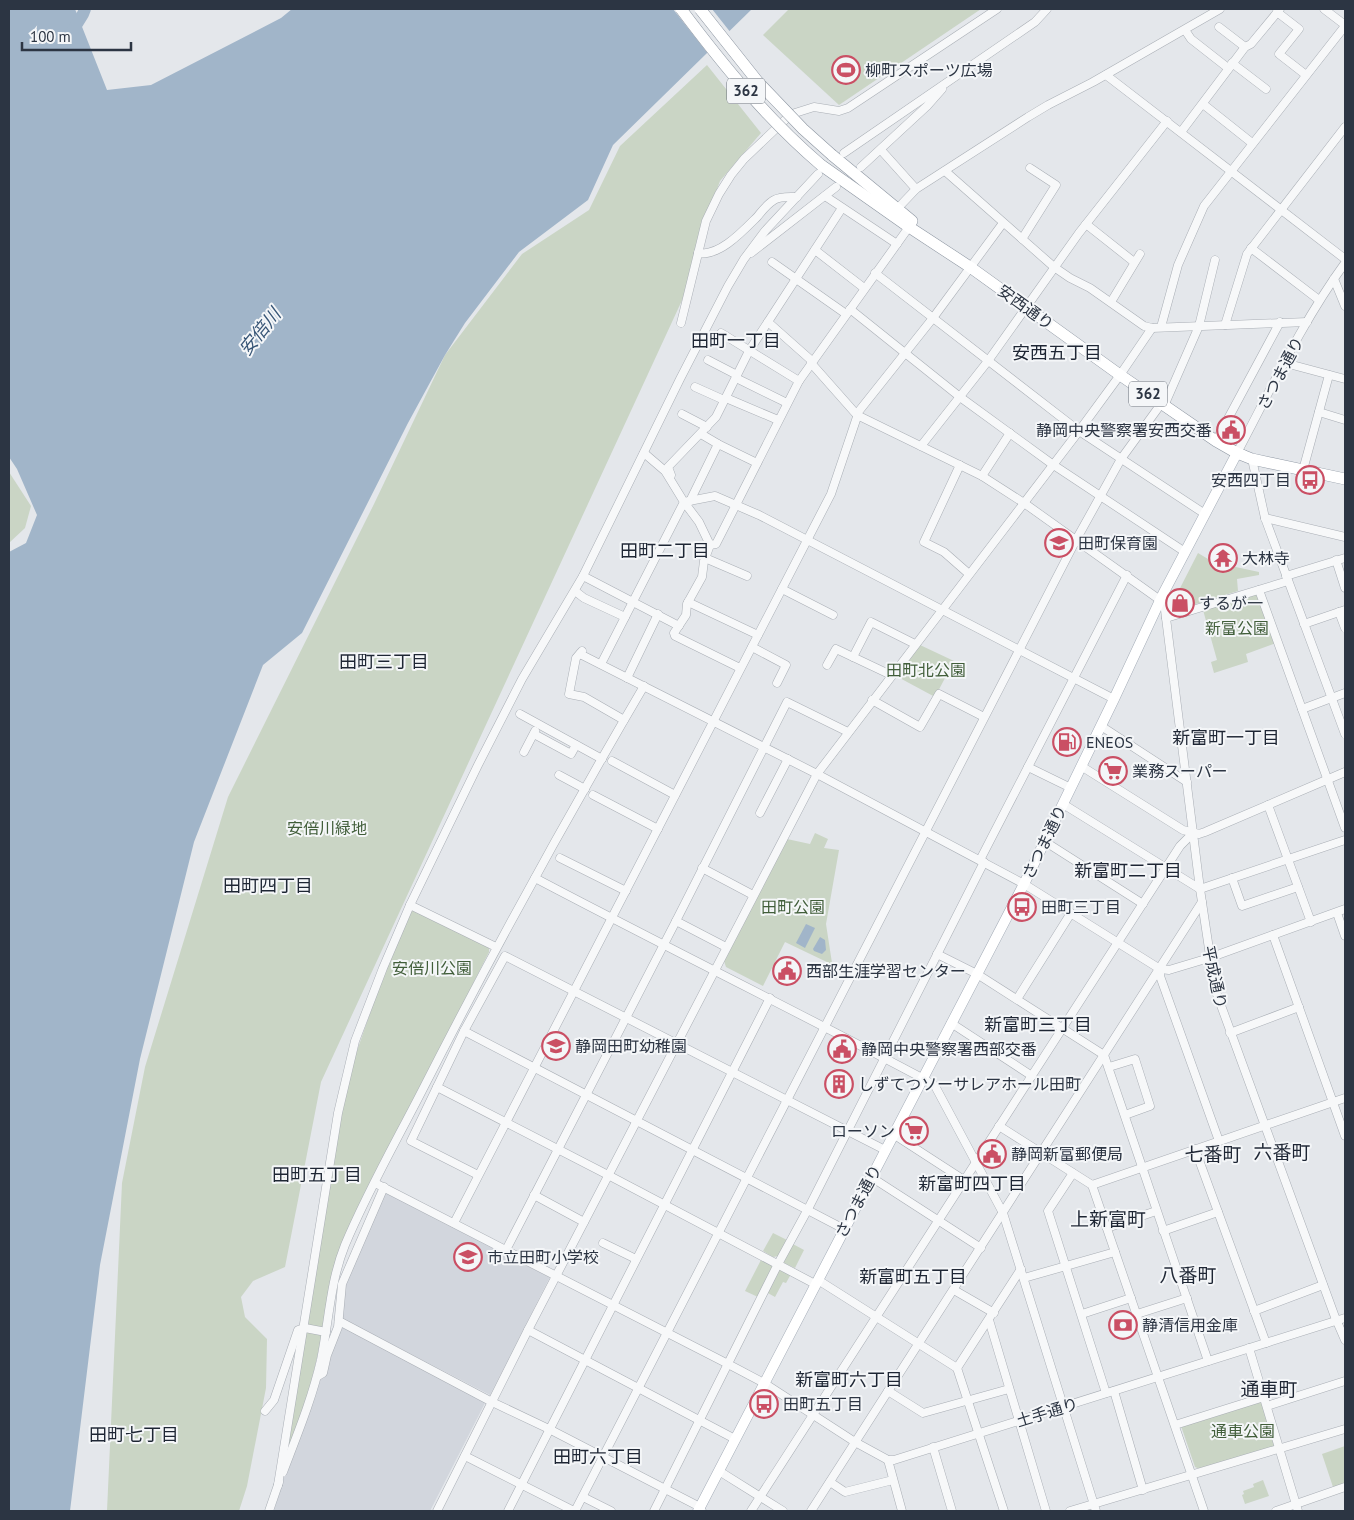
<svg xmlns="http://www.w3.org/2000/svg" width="1354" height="1520" font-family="'PT Sans','Noto Sans JP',sans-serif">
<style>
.built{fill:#d2d6dd}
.green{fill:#cad5c5}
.water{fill:#a1b5c9}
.pier{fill:#e4e7eb}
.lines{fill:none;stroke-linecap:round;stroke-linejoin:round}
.river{stroke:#a1b5c9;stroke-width:12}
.minor-casing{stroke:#a9aeb5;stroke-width:9}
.major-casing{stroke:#a4acb7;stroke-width:11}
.highway-casing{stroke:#8c95a1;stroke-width:12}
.minor{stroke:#f7f8f9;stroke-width:8}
.major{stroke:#fff;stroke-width:10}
.highway{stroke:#fff;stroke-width:11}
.highway-bridge-casing{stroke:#8c95a1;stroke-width:12;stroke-linecap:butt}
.highway-bridge{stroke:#fff;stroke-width:11}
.labels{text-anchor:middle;stroke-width:4;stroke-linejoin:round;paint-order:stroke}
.shield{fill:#f4f6f8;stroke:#686f79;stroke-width:1}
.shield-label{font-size:15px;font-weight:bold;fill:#2c3543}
.poi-label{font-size:16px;fill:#2c3543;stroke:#f4f6f8;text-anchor:start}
.street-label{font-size:16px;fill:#2c3543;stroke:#f4f6f8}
.park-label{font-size:16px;fill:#415e3a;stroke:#f4f6f8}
.water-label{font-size:18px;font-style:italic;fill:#375576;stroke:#f4f6f8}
.neighbourhood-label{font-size:18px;fill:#1e2634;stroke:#f4f6f8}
.quarter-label{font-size:19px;fill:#1e2634;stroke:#f4f6f8}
</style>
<rect width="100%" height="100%" fill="#e4e7eb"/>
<g class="built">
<polygon points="387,1192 550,1277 490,1395 341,1318 345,1285 382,1194"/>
<polygon points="342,1325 486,1401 430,1511 274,1511 283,1480 321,1378 325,1376 329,1358"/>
</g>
<g class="green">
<polygon points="789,9 981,9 839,105 763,35"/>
<polygon points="707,65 761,133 720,181 695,250 684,296 321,1082 285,1267 253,1281 241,1297 245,1317 267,1339 266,1388 247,1486 239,1511 107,1511 122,1183 145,1067 228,797 374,504 445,355 522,254 589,210 620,146"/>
<polygon points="9,472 31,506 25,528 9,543"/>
<polygon points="1198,553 1208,559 1210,554 1212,555 1211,566 1230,569 1231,566 1259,572 1259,575 1237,579 1238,591 1189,606 1177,594"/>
<polygon points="1254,594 1259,597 1276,643 1246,654 1248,662 1214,673 1211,662 1217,660 1203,610"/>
<polygon points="920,645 954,661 935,697 896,676"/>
<polygon points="815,833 828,839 824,848 839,850 826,924 832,963 831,964 785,942 763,986 726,967 724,961 787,839 810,844"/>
<polygon points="412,908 489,946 489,952 351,1226 324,1326 310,1389 282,1468 340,1122 352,1065 389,959"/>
<polygon points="773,1233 787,1240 779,1256 773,1257 763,1251"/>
<polygon points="791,1243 804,1250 795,1268 784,1263 783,1259"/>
<polygon points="762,1258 772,1264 773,1268 758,1297 745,1291"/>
<polygon points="781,1268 791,1274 786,1283 783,1282 775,1297 766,1292 778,1270"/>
<polygon points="1261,1401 1275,1446 1200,1469 1195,1467 1181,1426"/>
<polygon points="1345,1446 1345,1484 1333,1487 1322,1454"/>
<polygon points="1263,1480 1269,1496 1245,1504 1242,1495 1244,1494 1243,1491 1254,1487 1253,1484"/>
</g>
<g class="water">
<polygon points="9,9 75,9 107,90 151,85 281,18 292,9 752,9 613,145 588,200 519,252 465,323 445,355 408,423 302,633 263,665 194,842 140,1059 100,1265 70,1511 9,1511 9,552 26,543 37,515 17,469 9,457"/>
<polygon points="806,924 815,928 805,948 796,943"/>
<polygon points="820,937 825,940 826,950 822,954 814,951 813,949"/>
</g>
<polygon class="pier" points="673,9 712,9 731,33 709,55"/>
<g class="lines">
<polyline class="river" points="70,35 83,14 85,9"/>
<defs>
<g id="minor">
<polyline points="1324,9 1345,25"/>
<polyline points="1277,12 1299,29 1279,54 1306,75"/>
<polyline points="1219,27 1245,47"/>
<polyline points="1185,30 1191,39 1228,68"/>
<polyline points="1232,63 1266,89"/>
<polyline points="1106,75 1345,259"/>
<polyline points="1203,104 1252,143"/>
<polyline points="1181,132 1245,47 1251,44 1280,9"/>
<polyline points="881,150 916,189"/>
<polyline points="844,153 1035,22 1047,9"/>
<polyline points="861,167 927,106 942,89"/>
<polyline points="945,171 1054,267 1070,278 1090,288 1144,326 1152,328 1307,322"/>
<polyline points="825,196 897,244"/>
<polyline points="897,209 916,189 1028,117 1048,105 1093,82 1220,9"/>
<polyline points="1086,224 1134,262"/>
<polyline points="1022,239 1056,185 1030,168"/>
<polyline points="1251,248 1319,300"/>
<polyline points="815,250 864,288"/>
<path d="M698,253C719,257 743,231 757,217C762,211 767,204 774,200C780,196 790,197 797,197"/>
<polyline points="751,253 836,187"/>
<polyline points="772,262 846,314"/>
<polyline points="875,273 1079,431 1205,514"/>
<polyline points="1334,279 1345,306"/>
<polyline points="1111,302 1140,254"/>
<polyline points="850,309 960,397 1052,464 1185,552"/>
<polyline points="768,322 812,361"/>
<polyline points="681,323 706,221 719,194 731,175 744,159 786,119 795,113 814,107 839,111 848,108 997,9"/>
<polyline points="1225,325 1247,254 1345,127"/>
<polyline points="1161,327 1178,265 1204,206 1345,26"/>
<polyline points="721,333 799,381"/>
<polyline points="708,360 737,375"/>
<polyline points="811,363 857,415 982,476 1024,503 1160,600"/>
<polyline points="1285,363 1345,379"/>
<polyline points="736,378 787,403"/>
<polyline points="695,387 724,400"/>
<polyline points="726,398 778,420"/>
<polyline points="1164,406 1199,326 1215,260"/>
<polyline points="1319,412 1345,420"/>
<polyline points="682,414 707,427"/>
<polyline points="701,434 718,444 757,463"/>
<polyline points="1216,441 1280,322"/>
<polyline points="921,446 988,361 1079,233 1167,121"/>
<polyline points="644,453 665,471 684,502 715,496 759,515 1114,699"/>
<path d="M1237,453C1271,389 1302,322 1345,263"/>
<polyline points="1252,459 1265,518 1345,734"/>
<polyline points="960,465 924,542 944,552 969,574"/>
<polyline points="1303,470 1329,375"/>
<polyline points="671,475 668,467 716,417 749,351 842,208"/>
<polyline points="982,476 1010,433"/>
<polyline points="690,501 718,444"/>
<polyline points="1265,518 1345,537"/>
<polyline points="710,545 716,544 799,381 909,227"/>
<polyline points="705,558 747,576"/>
<polyline points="1336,560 1345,588"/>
<polyline points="583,576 679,626"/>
<polyline points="1286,576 1345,558"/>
<polyline points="782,589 833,615"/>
<polyline points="1259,590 1345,828"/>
<polyline points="575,591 584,598 625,617"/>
<polyline points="1163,594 1200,889 1215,989 1335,1317 1345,1340"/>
<polyline points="688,602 758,635"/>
<polyline points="1339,612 1345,628"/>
<polyline points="1166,618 1288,581"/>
<polyline points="1304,624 1345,610"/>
<polyline points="752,647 786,665 777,683"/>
<polyline points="582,651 576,658 569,694 584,697 624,720"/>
<polyline points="580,654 817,774 1024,884 1160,969 1169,970 1209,958 1345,909"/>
<polyline points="853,657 871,622 915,644"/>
<polyline points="601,664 684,502 699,522 710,545 704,561 702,577 687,604 686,615 674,633 675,636 740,668"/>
<polyline points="827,665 836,649 891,675"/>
<polyline points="627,678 658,614"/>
<polyline points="872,700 920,727 939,694 984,717"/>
<polyline points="1302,709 1345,693"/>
<polyline points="520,714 602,759"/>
<polyline points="1101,726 1187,782"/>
<polyline points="534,734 571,754 576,745"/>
<polyline points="524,752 535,731"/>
<polyline points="612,761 675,795"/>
<polyline points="1081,766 1183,830 1199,834 1205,832 1345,772"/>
<polyline points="1028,767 1071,788"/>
<polyline points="559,775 585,789"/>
<polyline points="593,795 658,829"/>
<polyline points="1063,804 1200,889 1345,840"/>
<polyline points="1268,805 1311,922"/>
<polyline points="760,813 788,759"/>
<polyline points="1044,841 1143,904"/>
<polyline points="560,858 626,891"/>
<polyline points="980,860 1127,575"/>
<polyline points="702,868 753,895"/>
<path d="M535,878C664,946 794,1010 922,1078L935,1086L1003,1213L1096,1511"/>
<polyline points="1232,878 1242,906 1298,887"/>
<polyline points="410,905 496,947"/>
<polyline points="1337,913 1345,936"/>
<polyline points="1273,935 1345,1136"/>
<polyline points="726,947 676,921 787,702 848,732"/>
<polyline points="937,954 977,974 1104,1055 1208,1361"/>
<polyline points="1160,969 1160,976 1219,1141"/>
<polyline points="1017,999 1071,913"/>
<polyline points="951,1023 1032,1076"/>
<polyline points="464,1031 844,1229"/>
<polyline points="1230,1033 1299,1007"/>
<polyline points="1109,1067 1135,1059 1150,1106 1125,1115"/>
<polyline points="437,1087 608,1175 815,1284"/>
<polyline points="999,1126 1092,1185 1204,1511"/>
<polyline points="893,1134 964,1180"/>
<polyline points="1195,1149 1266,1343"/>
<polyline points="1073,1173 1048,1211 1106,1393"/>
<polyline points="478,1175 411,1141 464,1031 505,956 885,1150"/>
<polyline points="871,1177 981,1248"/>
<polyline points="375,1183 728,1364 764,1383 855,1442 888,1460 894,1460 1345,1318"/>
<polyline points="1092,1185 1345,1098"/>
<polyline points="534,1195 584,1222"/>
<polyline points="454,1223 831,494 859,411 933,318 1003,223"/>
<polyline points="1107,1228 1156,1211"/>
<polyline points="1163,1231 1218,1212"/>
<polyline points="603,1243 636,1259"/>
<polyline points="506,1250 676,921"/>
<polyline points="1024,1278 1115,1252"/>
<polyline points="818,1280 957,1368 1004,1511"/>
<polyline points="954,1290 994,1313"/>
<polyline points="1254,1311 1323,1285"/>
<polyline points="1082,1314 1131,1298"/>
<polyline points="1137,1314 1187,1298"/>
<polyline points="989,1320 1046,1511"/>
<polyline points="339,1321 492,1402 549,1429 700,1507 702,1511"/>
<polyline points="528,1330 735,1439"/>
<polyline points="1249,1348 1298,1511"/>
<polyline points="957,1368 1021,1269"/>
<polyline points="318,1376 323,1373 327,1355 338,1327 342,1284 384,1187"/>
<polyline points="888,1391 923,1413 1009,1389"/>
<polyline points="1114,1391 1143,1490"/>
<polyline points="1267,1406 1345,1381"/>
<polyline points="265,1411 274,1400 298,1330 305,1328 326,1332"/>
<polyline points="1175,1425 1264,1397"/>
<polyline points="933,1447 952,1511"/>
<polyline points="465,1456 574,1511"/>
<polyline points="888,1460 902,1511"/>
<polyline points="719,1471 783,1511"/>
<path d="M283,1472C297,1435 312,1399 321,1360C329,1321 330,1282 345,1245C368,1190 398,1138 425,1085C494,950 567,817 644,686"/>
<polyline points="830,1482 845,1492 893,1480"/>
<polyline points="278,1485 338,1113 355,1041 383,968 410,905 478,765 522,679 583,576 680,379 728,286 744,259 765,231 818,174"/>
<polyline points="583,1497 611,1511"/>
<polyline points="269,1511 279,1482"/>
<polyline points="437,1511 528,1330 817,774 1079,431 1120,375 1152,328"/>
<polyline points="508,1511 770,998"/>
<polyline points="575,1511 1076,540 1121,459 1161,404"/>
<polyline points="654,1511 778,1264 808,1209 984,862"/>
<polyline points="751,1511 1180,846 1193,833"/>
<polyline points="811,1511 1202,902"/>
<polyline points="1070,1511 1345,1429"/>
<polyline points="1276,1511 1345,1487"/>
</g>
<polyline id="major" points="698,1511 1024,884 1114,699 1163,594 1237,453 1243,455"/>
<g id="highway">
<polyline points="832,155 912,221"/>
<polyline points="821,165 909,227 970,267 1120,375 1216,441 1237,453 1252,459 1345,479"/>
</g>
</defs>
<use href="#minor" class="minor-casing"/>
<use href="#major" class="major-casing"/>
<use href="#highway" class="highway-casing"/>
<use href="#minor" class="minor"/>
<use href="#major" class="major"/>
<use href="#highway" class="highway"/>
<defs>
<g id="highway-bridge">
<path d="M681,9C723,65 767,119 821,165"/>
<polyline points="700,9 758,82 803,129 832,155"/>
</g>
</defs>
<use href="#highway-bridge" class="highway-bridge-casing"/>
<use href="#highway-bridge" class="highway-bridge"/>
</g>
<defs>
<symbol id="stadium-ring" viewBox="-11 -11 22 22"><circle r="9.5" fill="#f4f6f8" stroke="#ca4f64" stroke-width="1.5"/><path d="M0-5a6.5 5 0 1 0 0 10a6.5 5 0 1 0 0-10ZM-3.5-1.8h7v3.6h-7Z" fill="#ca4f64"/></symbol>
<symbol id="civic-ring" viewBox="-11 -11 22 22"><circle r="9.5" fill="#f4f6f8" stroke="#ca4f64" stroke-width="1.5"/><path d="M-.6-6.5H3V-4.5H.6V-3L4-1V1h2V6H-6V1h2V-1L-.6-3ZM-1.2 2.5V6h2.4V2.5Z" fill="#ca4f64"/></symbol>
<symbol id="bus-ring" viewBox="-11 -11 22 22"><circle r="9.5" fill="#f4f6f8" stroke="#ca4f64" stroke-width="1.5"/><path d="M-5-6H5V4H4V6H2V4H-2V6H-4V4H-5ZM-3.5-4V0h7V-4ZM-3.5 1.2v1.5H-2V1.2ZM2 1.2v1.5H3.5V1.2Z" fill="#ca4f64"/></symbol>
<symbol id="school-ring" viewBox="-11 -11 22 22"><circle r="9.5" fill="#f4f6f8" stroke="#ca4f64" stroke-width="1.5"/><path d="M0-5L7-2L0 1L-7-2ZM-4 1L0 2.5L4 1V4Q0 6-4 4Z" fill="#ca4f64"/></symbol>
<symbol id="temple-ring" viewBox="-11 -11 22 22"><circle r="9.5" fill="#f4f6f8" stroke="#ca4f64" stroke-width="1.5"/><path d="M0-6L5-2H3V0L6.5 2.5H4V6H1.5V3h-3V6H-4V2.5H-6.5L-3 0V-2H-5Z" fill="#ca4f64"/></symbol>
<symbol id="shop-ring" viewBox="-11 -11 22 22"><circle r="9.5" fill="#f4f6f8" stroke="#ca4f64" stroke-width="1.5"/><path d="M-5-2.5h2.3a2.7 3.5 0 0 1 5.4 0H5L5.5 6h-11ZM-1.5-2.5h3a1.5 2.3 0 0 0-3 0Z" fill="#ca4f64"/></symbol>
<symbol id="fuel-ring" viewBox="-11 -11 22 22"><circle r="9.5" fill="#f4f6f8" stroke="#ca4f64" stroke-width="1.5"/><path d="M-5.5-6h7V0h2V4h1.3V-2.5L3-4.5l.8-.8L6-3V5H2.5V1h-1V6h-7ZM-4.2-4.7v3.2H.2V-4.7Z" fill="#ca4f64"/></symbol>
<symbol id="supermarket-ring" viewBox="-11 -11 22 22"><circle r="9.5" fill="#f4f6f8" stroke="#ca4f64" stroke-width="1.5"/><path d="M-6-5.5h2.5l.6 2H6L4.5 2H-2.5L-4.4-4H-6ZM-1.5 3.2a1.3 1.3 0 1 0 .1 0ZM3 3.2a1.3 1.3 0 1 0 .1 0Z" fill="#ca4f64"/></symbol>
<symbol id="building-ring" viewBox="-11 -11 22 22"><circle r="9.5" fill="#f4f6f8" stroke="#ca4f64" stroke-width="1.5"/><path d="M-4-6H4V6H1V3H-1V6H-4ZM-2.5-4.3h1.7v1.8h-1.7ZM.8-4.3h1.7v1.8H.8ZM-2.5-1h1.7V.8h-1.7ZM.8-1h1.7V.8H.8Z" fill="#ca4f64"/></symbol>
<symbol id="bank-ring" viewBox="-11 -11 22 22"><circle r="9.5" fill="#f4f6f8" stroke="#ca4f64" stroke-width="1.5"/><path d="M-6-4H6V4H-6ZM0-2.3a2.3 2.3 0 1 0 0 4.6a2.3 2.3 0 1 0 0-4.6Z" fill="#ca4f64"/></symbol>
</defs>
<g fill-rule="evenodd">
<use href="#stadium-ring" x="830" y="54" width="32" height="32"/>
<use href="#civic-ring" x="1215" y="414" width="32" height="32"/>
<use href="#bus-ring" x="1294" y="464" width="32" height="32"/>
<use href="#school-ring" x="1043" y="527" width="32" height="32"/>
<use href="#temple-ring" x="1207" y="542" width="32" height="32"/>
<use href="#shop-ring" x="1164" y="587" width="32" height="32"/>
<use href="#fuel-ring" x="1051" y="726" width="32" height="32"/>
<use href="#supermarket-ring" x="1097" y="755" width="32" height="32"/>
<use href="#bus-ring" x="1006" y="891" width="32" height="32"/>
<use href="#civic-ring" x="771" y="955" width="32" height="32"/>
<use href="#school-ring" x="540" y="1030" width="32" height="32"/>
<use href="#civic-ring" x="826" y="1033" width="32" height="32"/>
<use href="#building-ring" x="823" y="1068" width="32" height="32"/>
<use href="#supermarket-ring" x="898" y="1115" width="32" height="32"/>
<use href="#civic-ring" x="976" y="1138" width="32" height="32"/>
<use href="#school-ring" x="452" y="1241" width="32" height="32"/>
<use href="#bank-ring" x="1107" y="1309" width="32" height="32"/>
<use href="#bus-ring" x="748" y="1388" width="32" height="32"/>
</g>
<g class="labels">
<g class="shield">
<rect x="727" y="78.5" width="38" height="25" rx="4"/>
<rect x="1129" y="381.5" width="38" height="25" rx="4"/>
</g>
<g class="shield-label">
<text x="746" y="96">362</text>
<text x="1148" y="399">362</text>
</g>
<g class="poi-label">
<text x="865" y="76">柳町スポーツ広場</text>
<text x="1212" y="436" text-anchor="end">静岡中央警察署安西交番</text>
<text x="1291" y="486" text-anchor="end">安西四丁目</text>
<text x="1078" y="549">田町保育園</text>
<text x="1242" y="564">大林寺</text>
<text x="1199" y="609">するが一</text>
<text x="1086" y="748">ENEOS</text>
<text x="1132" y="777">業務スーパー</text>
<text x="1041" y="913">田町三丁目</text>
<text x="806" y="977">西部生涯学習センター</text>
<text x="575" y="1052">静岡田町幼稚園</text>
<text x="861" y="1055">静岡中央警察署西部交番</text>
<text x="858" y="1090">しずてつソーサレアホール田町</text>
<text x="895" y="1137" text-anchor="end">ローソン</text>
<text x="1011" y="1160">静岡新富郵便局</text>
<text x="487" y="1263">市立田町小学校</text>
<text x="1142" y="1331">静清信用金庫</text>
<text x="783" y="1410">田町五丁目</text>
</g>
<g class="street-label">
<text transform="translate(1026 307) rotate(36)" y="6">安西通り</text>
<text transform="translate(1280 373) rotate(-62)" y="6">さつま通り</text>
<text transform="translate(1044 842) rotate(-64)" y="6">さつま通り</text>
<text transform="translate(1215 977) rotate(78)" y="6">平成通り</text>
<text transform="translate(858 1201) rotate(-62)" y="6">さつま通り</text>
<text transform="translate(1047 1412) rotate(-17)" y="6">土手通り</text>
</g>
<g class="park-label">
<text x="1237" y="634">新富公園</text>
<text x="926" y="676">田町北公園</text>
<text x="327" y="834">安倍川緑地</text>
<text x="793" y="913">田町公園</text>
<text x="432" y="974">安倍川公園</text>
<text x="1243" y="1437">通車公園</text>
</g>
<g class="water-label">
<text transform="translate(260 332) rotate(-51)" y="6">安倍川</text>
</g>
<g class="neighbourhood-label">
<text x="736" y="347">田町一丁目</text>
<text x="1057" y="359">安西五丁目</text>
<text x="665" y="557">田町二丁目</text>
<text x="384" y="668">田町三丁目</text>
<text x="1226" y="744">新富町一丁目</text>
<text x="1128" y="877">新富町二丁目</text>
<text x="268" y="892">田町四丁目</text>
<text x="1038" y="1031">新富町三丁目</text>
<text x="317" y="1181">田町五丁目</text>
<text x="972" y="1190">新富町四丁目</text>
<text x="913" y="1283">新富町五丁目</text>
<text x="849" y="1386">新富町六丁目</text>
<text x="134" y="1441">田町七丁目</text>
<text x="598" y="1463">田町六丁目</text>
</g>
<g class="quarter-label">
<text x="1282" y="1159">六番町</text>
<text x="1213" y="1161">七番町</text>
<text x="1108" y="1226">上新富町</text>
<text x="1188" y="1282">八番町</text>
<text x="1269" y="1396">通車町</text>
</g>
</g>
<rect width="1354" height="1520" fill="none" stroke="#2c3543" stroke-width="20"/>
<path d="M22 42v8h109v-8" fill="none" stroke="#2c3543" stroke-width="2.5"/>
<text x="30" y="42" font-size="15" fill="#2c3543" stroke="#f4f6f8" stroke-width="4" paint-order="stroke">100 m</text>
</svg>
